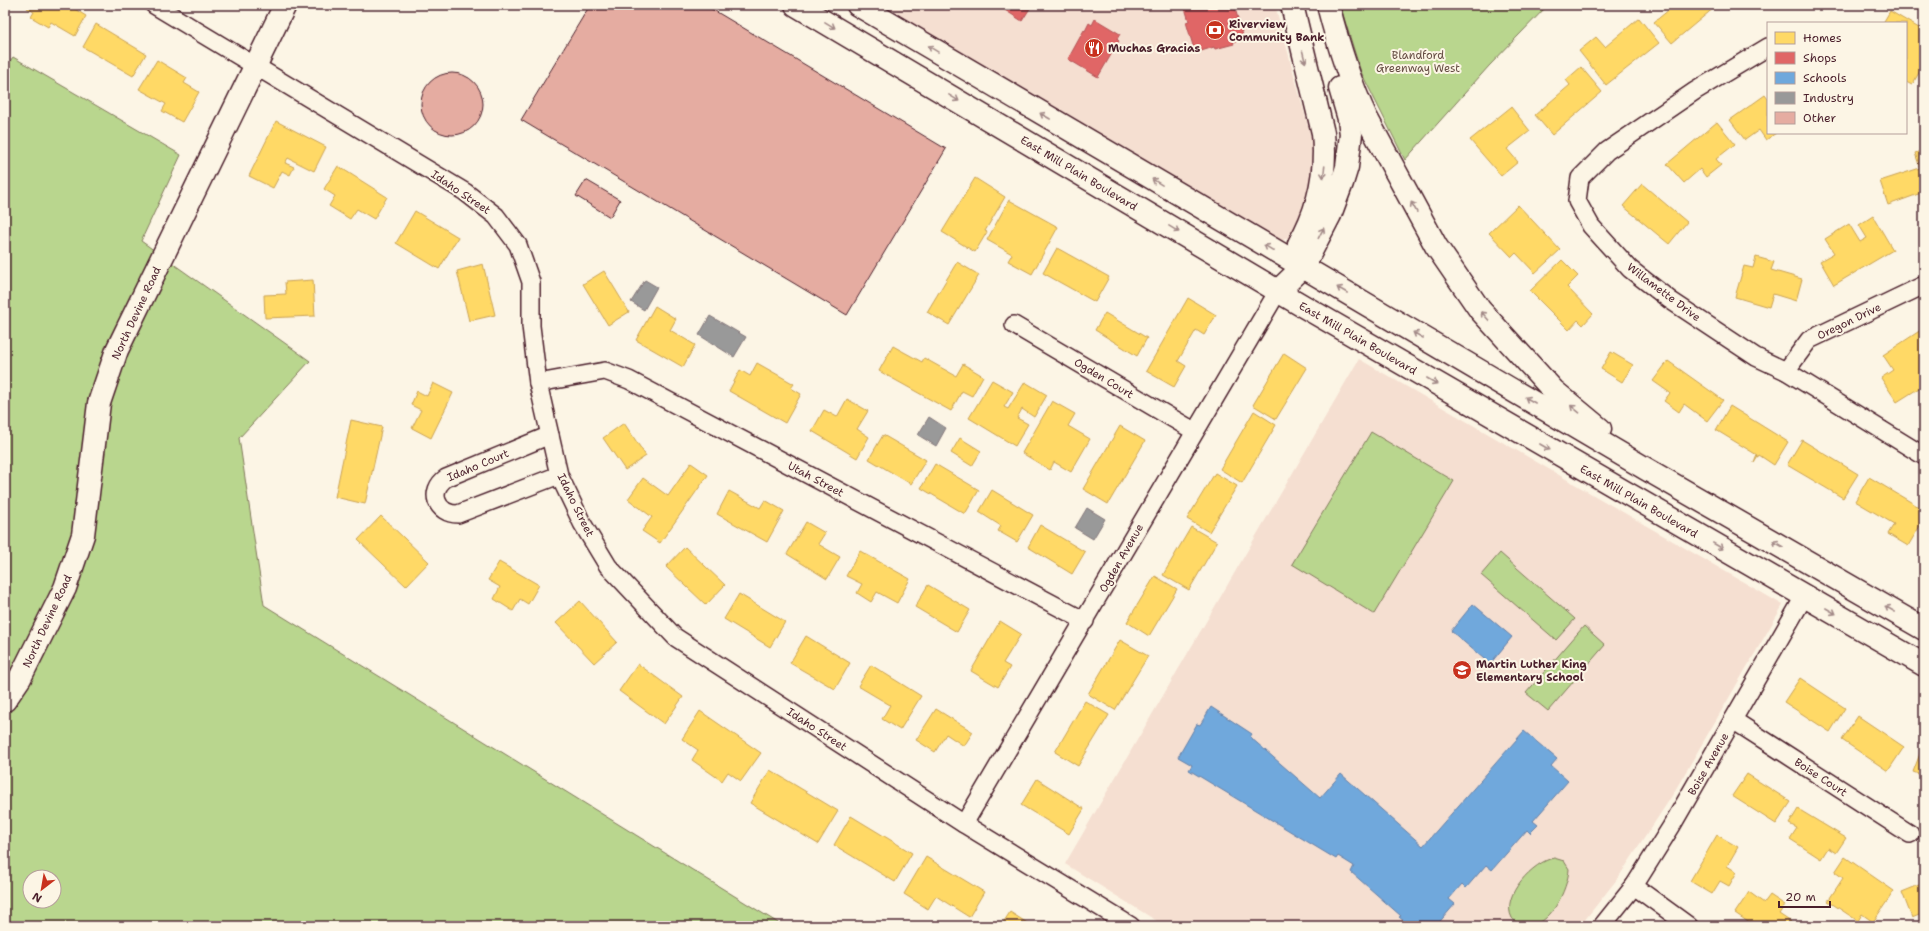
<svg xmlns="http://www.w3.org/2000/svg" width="1929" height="931" font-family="'Shantell Sans',sans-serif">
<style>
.built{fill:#f5dfd1}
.green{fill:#b9d68e;stroke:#827a5c;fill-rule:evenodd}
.homes{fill:#ffd966;stroke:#c9a154}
.shops{fill:#e06666;stroke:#b35154}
.schools{fill:#6fa8dc;stroke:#647fa7}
.industry{fill:#999;stroke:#817478}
.building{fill:#e5aca1;stroke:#4a1f2b}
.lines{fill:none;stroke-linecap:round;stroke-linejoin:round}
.street-casing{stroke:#4a1f2b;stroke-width:20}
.secondary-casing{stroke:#4a1f2b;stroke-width:25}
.street{stroke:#fcf5e5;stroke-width:17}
.secondary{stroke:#fcf5e5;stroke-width:22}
.oneway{stroke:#a38a88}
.labels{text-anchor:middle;stroke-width:4;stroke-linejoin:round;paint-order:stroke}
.poi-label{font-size:11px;font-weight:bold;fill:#4a1f2b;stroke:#fcf5e5;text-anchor:start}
.park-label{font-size:11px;fill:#664d44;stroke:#fcf5e5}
.street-label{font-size:11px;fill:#4a1f2b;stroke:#fcf5e5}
</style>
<rect width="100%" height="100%" fill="#fcf5e5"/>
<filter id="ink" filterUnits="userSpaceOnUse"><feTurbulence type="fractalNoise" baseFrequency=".025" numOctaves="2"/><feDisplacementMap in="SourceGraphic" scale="8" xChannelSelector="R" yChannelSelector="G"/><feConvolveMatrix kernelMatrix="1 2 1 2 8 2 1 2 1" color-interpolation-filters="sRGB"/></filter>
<g filter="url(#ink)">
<g class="built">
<polygon points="877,5 1275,5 1313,144 1312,174 1305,206 1295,231 1289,238 1283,240 1277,240"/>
<polygon points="1359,359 1783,605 1670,799 1618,878 1580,926 1165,926 1065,864"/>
</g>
<g class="green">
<polygon points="1340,5 1548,5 1489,66 1405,160 1361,72"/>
<path d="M13,57L181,155L141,241L310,361L239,438L264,605L783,926H5V68ZM30,877H54V901H30Z"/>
<polygon points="1371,432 1454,481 1374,614 1292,564"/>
<polygon points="1500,553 1575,619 1556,640 1481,575"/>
<polygon points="1584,626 1605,645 1548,711 1526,693"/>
<path d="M1554,858L1564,861L1569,869C1568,888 1550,929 1526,925C1521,925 1515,922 1512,918C1500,896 1534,861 1554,858Z"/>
</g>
<g class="homes">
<polygon points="29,5 68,5 86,16 75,36 51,22 48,27 31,17 34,12 27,8"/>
<polygon points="1675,5 1714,5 1715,7 1672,43 1654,22"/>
<polygon points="1890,11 1924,31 1924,64 1912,85 1906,82 1906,23 1883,23"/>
<polygon points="1639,18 1659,43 1606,85 1579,51 1596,37 1605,47"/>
<polygon points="96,24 146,54 133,76 83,47"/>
<polygon points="157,60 187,78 184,83 199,92 182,122 162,111 166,104 139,89"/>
<polygon points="1581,67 1602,92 1552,135 1535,115 1570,85 1566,80"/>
<polygon points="1765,95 1768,99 1768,133 1776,133 1766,140 1759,130 1745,140 1730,120"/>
<polygon points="1511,107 1530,131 1507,149 1518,162 1501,176 1470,140"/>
<polygon points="276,121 326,147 314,171 288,158 285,163 294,167 290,175 282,171 273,188 249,176"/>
<polygon points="1717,122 1735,144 1716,159 1721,165 1706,177 1700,169 1684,183 1667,164"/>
<polygon points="1924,150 1924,192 1888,205 1880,181 1920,168 1915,153"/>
<polygon points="338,166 387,197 374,219 357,209 350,219 329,206 335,196 324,189"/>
<polygon points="975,178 1005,197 985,231 987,232 975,252 942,232"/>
<polygon points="1642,184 1687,222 1669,244 1623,206"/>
<polygon points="1009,200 1058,227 1032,274 1008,261 1012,254 987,240"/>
<polygon points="1518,205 1560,250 1535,273 1516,253 1512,257 1489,233"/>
<polygon points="415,211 458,237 439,269 396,243"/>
<polygon points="1873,216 1893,250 1834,285 1820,261 1834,253 1825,239 1849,224 1860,242 1867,238 1859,225"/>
<polygon points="1057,248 1109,277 1095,302 1043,273"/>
<polygon points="1756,257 1774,262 1771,270 1802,279 1796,301 1773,294 1769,307 1735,297 1744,266 1753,268"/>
<polygon points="1562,260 1578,276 1567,287 1593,314 1583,325 1578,320 1569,330 1530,291"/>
<polygon points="957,262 979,275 949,325 927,312"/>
<polygon points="483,264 495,315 469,321 457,271"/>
<polygon points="604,271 629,312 608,325 583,284"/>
<polygon points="313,280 315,316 265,318 264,295 286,294 285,282"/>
<polygon points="1188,298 1216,315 1204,335 1196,330 1178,361 1186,366 1174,387 1146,371"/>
<polygon points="655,306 676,319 670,330 695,345 683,367 636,340"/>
<polygon points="1105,313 1147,338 1137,356 1095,330"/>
<polygon points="1924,328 1924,375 1922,377 1924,385 1897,402 1881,378 1893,370 1883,355"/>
<polygon points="893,346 922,362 924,358 956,376 963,364 983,376 972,396 962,391 951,411 879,371"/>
<polygon points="1611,352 1633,365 1622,382 1601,369"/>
<polygon points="1284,353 1307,368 1276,419 1253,405"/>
<polygon points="1668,361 1723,400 1707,421 1684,404 1679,412 1664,401 1670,393 1653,381"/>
<polygon points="757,363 794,384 791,388 801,394 785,423 729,391 740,370 750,376"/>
<polygon points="992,380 1013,392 1004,407 1008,409 1025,382 1047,395 1034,417 1022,409 1017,418 1028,424 1015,446 969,418"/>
<polygon points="433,383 453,393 431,438 412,428 421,410 411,405 417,391 427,396"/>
<polygon points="847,399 868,411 857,429 869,437 857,458 812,431 824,410 837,417"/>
<polygon points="1052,401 1075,414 1068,426 1090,439 1071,472 1054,462 1050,470 1022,453"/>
<polygon points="1730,406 1788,442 1774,465 1759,455 1754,463 1757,455 1716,430"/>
<polygon points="1254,411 1276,425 1242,483 1220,469"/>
<polygon points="351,420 382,427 365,504 335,497"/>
<polygon points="624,423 646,456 625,470 603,438"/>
<polygon points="1120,426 1145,441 1108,504 1083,489"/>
<polygon points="883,435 926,460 911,484 869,459"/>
<polygon points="960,438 981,451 972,466 951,453"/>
<polygon points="1802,440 1858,474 1843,498 1787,465"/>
<polygon points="691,463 708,475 660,543 642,531 652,517 628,499 643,478 668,496"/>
<polygon points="935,464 979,490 965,514 921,488"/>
<polygon points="1215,473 1237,486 1209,532 1187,519"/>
<polygon points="1869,477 1924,510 1924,519 1908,546 1888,534 1894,524 1855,501"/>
<polygon points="992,490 1033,515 1017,542 998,531 1001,526 979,512"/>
<polygon points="729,491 760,508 765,500 784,511 767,542 717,514"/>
<polygon points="381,516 429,562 406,586 358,540"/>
<polygon points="806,522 825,533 818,544 840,557 827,579 787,554"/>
<polygon points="1040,525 1085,552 1072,574 1028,547"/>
<polygon points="1191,527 1217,542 1189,590 1163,575"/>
<polygon points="685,547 725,585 706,605 666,567"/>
<polygon points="860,551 910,579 897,603 877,592 871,602 857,593 862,584 846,576"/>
<polygon points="499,562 539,585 528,604 520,599 513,611 494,599 500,587 488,580"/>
<polygon points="1155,576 1177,589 1149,636 1127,622"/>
<polygon points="928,585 970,610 957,632 915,607"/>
<polygon points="739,594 785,622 770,647 724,619"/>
<polygon points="580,601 617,642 594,663 556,623"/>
<polygon points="1000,621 1021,634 1003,663 1010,667 998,687 971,671"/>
<polygon points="806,636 850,663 835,689 790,663"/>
<polygon points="1120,640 1148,656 1115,710 1088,694"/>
<polygon points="638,664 683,697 664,724 619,691"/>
<polygon points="871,665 921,696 900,730 882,719 890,705 858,686"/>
<polygon points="1800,678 1845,708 1830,732 1784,702"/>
<polygon points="1085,701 1109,715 1078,766 1055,752"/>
<polygon points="936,709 973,732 964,746 946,734 935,752 916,740"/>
<polygon points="700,711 761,753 741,781 728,772 722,781 692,760 698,750 682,739"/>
<polygon points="1858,716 1904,747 1888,771 1842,740"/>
<polygon points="1923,746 1924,746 1924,776 1913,772"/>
<polygon points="770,770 838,811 818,844 750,803"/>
<polygon points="1747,774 1791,802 1776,824 1732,796"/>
<polygon points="1037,779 1084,809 1069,834 1021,805"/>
<polygon points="1798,809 1846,838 1836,853 1828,848 1821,859 1790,839 1797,828 1789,824"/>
<polygon points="851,816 912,853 895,882 834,845"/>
<polygon points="1717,835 1738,847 1727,866 1737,872 1729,886 1720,881 1712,894 1690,881"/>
<polygon points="926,857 984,892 969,917 936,896 928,909 904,894"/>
<polygon points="1845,857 1894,891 1873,922 1862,914 1858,921 1828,901 1843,878 1835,872"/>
<polygon points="1924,883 1924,913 1912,918 1902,892"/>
<polygon points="1749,892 1764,903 1770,895 1785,905 1779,914 1791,922 1788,926 1754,926 1735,913"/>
<polygon points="1010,912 1032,926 1001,926"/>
</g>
<g class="shops">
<polygon points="997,5 1032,5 1022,21"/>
<polygon points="1184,5 1234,5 1244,39 1233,42 1234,44 1215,49 1214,47 1198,52 1197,49 1194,49 1186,22 1189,21"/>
<polygon points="1095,19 1120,34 1117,39 1119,41 1098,77 1068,59 1084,30 1085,31 1089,23 1092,25"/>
</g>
<g class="schools">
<polygon points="1473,604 1512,637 1490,664 1451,631"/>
<polygon points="1211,707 1252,734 1250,737 1320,798 1341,774 1423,846 1524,731 1557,759 1551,766 1568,781 1533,821 1538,825 1530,833 1527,830 1492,870 1486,865 1466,888 1462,884 1449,899 1455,904 1436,926 1410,926 1399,917 1401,916 1351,872 1354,866 1338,856 1336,859 1189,770 1192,765 1178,757 1197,724 1200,725"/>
</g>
<g class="industry">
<polygon points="645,280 657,287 644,310 631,302"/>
<polygon points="710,316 746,337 734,357 699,335"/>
<polygon points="929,417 946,428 936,446 918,435"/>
<polygon points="1087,508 1105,519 1093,539 1075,528"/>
</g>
<g class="building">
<polygon points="590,5 705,5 946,149 847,315 521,120"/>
<circle cx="452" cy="104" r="31"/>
<polygon points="586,180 620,200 610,217 576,196"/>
</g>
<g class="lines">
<defs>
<g id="street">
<polyline points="154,5 465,192 496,216 518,245 531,282 531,326 538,383 559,475 582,523 608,566 675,637 964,824 1131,926"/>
<polyline points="1768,47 1695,91 1607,151 1580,178 1577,201 1591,226 1630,269 1670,300 1756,357 1786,371 1924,456"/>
<polyline points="1014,325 1194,431"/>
<polyline points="1786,371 1809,340 1924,285"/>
<polyline points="538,383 605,371 629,380 1085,621"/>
<path d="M550,435L446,478C428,491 436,514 458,514L559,475"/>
<polyline points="1733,720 1910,834"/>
<polyline points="964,824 1278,291"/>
<polyline points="1634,886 1689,926"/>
<polyline points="1602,926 1634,886 1671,827 1805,595"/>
</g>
<g id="secondary">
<polyline points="796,5 1303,306 1924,665"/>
<polyline points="858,5 1648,470 1924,629"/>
<path d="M1292,5L1323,133C1327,173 1319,209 1299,244"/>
<path d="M1328,5C1338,44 1349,81 1366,117L1436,246L1480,310L1553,390L1600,429"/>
<polyline points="1278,291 1303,267 1330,215 1342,183 1347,167 1351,134 1349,119 1340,88"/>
<polyline points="5,700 20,678 65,588 83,535 99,403 117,350 285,5"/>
</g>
</defs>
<use href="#street" class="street-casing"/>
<use href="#secondary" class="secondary-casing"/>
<use href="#street" class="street"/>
<use href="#secondary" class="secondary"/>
</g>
<defs><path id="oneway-shaft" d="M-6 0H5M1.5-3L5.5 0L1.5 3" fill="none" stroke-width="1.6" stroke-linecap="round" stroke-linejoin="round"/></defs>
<g class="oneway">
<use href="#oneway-shaft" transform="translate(830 25) rotate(31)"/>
<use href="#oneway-shaft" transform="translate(933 49) rotate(-149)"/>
<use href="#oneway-shaft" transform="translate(1304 57) rotate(76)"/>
<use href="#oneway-shaft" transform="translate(954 98) rotate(31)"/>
<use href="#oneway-shaft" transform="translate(1045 116) rotate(-150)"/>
<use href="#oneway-shaft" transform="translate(1324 172) rotate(97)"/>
<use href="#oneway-shaft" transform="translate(1157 182) rotate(-149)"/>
<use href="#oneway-shaft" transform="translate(1414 207) rotate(-119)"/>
<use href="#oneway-shaft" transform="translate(1174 229) rotate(31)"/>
<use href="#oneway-shaft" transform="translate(1321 233) rotate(-63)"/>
<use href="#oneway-shaft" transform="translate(1269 248) rotate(-149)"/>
<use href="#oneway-shaft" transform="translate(1342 290) rotate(-150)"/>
<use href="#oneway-shaft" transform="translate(1485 316) rotate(-132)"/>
<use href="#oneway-shaft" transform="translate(1418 335) rotate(-150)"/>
<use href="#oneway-shaft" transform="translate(1432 381) rotate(30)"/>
<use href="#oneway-shaft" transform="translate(1530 400) rotate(-150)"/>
<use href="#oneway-shaft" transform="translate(1575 409) rotate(-140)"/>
<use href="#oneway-shaft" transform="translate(1545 447) rotate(30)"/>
<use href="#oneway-shaft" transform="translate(1778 544) rotate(-150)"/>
<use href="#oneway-shaft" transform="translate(1718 546) rotate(30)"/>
<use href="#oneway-shaft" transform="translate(1890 609) rotate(-150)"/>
<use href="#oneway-shaft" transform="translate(1831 611) rotate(30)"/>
</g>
</g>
<defs>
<symbol id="bank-disc" viewBox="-11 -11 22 22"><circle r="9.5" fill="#c8321e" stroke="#fcf5e5"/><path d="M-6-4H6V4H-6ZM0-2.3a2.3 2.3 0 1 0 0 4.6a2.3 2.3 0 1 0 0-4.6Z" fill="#fff"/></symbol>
<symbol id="restaurant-disc" viewBox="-11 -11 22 22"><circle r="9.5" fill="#c8321e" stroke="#fcf5e5"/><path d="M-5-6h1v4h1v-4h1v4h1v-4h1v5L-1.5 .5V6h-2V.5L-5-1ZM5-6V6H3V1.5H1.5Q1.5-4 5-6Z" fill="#fff"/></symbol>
<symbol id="school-disc" viewBox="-11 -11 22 22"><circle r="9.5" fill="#c8321e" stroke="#fcf5e5"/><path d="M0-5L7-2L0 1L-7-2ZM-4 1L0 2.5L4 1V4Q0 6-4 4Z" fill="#fff"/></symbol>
</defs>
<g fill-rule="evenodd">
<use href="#bank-disc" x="1204" y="19" width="22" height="22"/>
<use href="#restaurant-disc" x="1083" y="37" width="22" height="22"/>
<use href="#school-disc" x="1451" y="659" width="22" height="22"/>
</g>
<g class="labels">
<g class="poi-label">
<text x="1229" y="28">Riverview<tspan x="1229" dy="13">Community Bank</tspan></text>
<text x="1108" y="52">Muchas Gracias</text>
<text x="1476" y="668">Martin Luther King<tspan x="1476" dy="13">Elementary School</tspan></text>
</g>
<g class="park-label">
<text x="1418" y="59">Blandford<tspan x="1418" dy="13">Greenway West</tspan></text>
</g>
<g class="street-label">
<text transform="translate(1079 173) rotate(31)" y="4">East Mill Plain Boulevard</text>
<text transform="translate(461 192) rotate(34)" y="4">Idaho Street</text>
<text transform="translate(1664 292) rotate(37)" y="4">Willamette Drive</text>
<text transform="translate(136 313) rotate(-65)" y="4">North Devine Road</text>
<text transform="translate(1849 321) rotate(-26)" y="4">Oregon Drive</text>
<text transform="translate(1358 338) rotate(30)" y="4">East Mill Plain Boulevard</text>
<text transform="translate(1104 378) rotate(31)" y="4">Ogden Court</text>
<text transform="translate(478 465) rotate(-23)" y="4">Idaho Court</text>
<text transform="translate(816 479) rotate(28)" y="4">Utah Street</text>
<text transform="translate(1639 501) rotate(30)" y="4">East Mill Plain Boulevard</text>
<text transform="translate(576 505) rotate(64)" y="4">Idaho Street</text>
<text transform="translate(1121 558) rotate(-60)" y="4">Ogden Avenue</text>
<text transform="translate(47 621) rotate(-65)" y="4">North Devine Road</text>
<text transform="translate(817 729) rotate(33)" y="4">Idaho Street</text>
<text transform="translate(1708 764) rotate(-60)" y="4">Boise Avenue</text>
<text transform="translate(1821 777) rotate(33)" y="4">Boise Court</text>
</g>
</g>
<rect width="1929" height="931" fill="none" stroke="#fcf5e5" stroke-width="20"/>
<rect x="10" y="10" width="1909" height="911" fill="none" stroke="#4a1f2b" stroke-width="1.5" filter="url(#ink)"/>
<rect x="1767" y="22" width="140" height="112" fill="#fcf5e5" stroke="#b59f9b"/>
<rect x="1775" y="32" width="20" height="12" fill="#ffd966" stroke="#b59f9b"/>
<text x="1803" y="42" font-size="12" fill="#4a1f2b">Homes</text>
<rect x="1775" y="52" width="20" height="12" fill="#e06666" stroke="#b59f9b"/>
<text x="1803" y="62" font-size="12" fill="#4a1f2b">Shops</text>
<rect x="1775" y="72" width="20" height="12" fill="#6fa8dc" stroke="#b59f9b"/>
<text x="1803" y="82" font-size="12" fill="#4a1f2b">Schools</text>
<rect x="1775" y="92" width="20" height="12" fill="#999999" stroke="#b59f9b"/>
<text x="1803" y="102" font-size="12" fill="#4a1f2b">Industry</text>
<rect x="1775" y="112" width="20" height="12" fill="#e5aca1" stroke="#b59f9b"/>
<text x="1803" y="122" font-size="12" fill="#4a1f2b">Other</text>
<g transform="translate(42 889) rotate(211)"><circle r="19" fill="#fcf5e5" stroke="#b59f9b"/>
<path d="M0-3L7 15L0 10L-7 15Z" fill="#c8321e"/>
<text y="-6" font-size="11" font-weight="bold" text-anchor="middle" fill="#4a1f2b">N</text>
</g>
<path d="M1779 901v6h51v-6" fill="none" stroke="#4a1f2b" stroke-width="2"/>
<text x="1785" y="901" font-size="12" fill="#4a1f2b" stroke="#fcf5e5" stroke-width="3" paint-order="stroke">20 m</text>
</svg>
